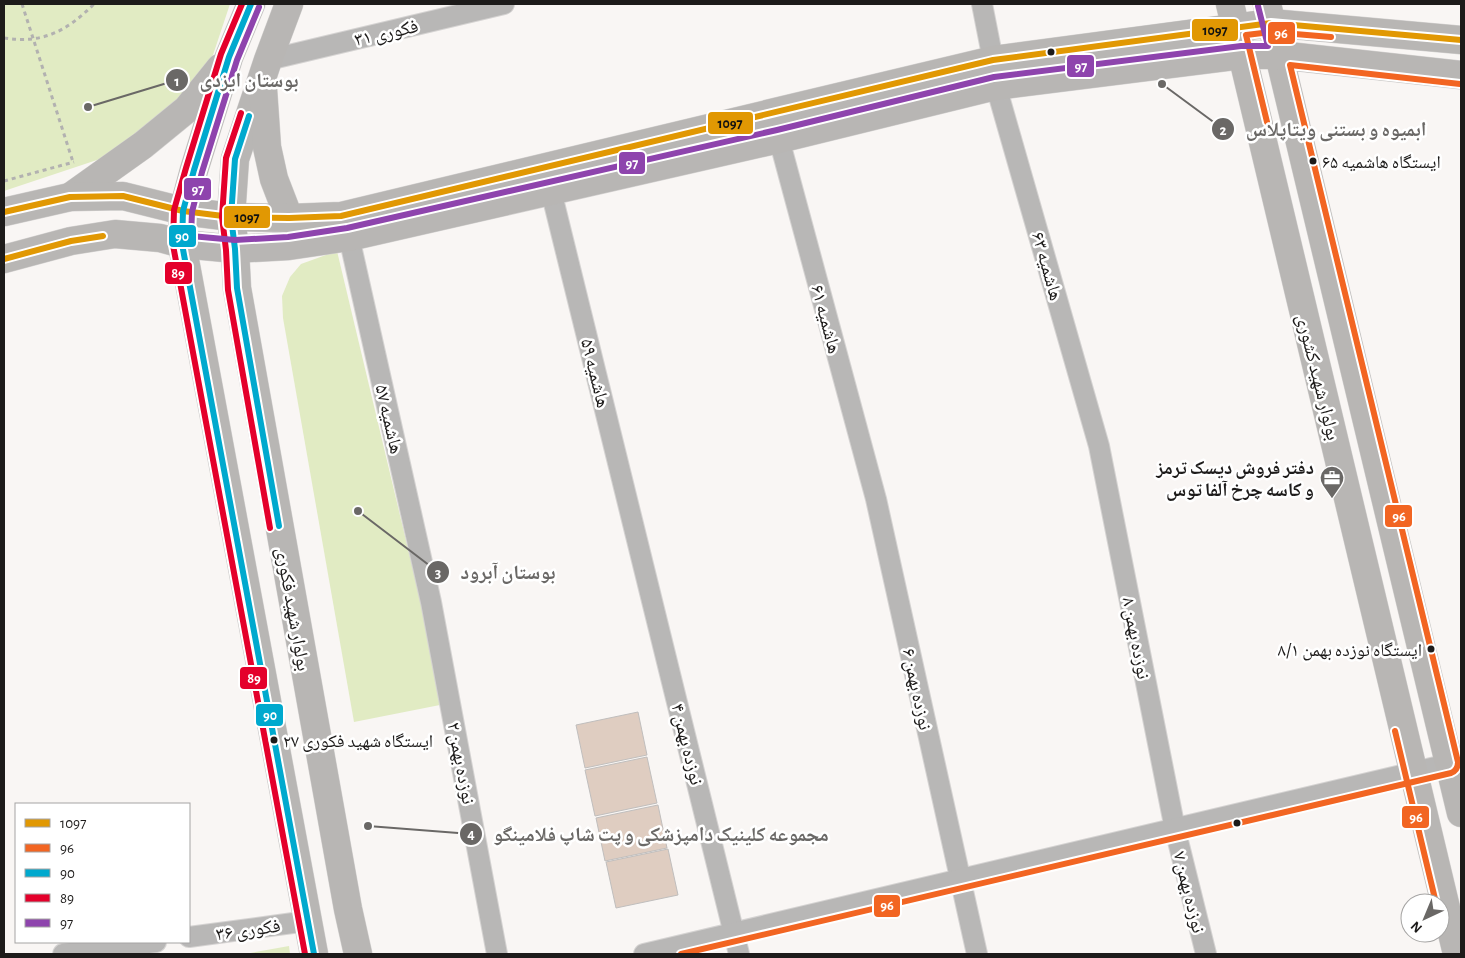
<svg xmlns="http://www.w3.org/2000/svg" width="1465" height="958" font-family="'Alegreya Sans','Noto Naskh Arabic',sans-serif">
<style>
.park{fill:#e1ebc3}
.building{fill:#dfcdc1;stroke:#c0bebd}
.lines{fill:none;stroke-linecap:round;stroke-linejoin:round}
.street-casing{stroke:#d5d3d2;stroke-width:22}
.secondary-casing{stroke:#d5d3d2;stroke-width:29}
.path{stroke:#b2b1b0;stroke-width:3;stroke-dasharray:4 4;stroke-linecap:butt}
.street{stroke:#b8b7b6;stroke-width:20}
.secondary{stroke:#b8b6b4;stroke-width:28}
.bus-1-casing{stroke:#fff;stroke-width:10}
.bus-2-casing{stroke:#fff;stroke-width:10}
.bus-3-casing{stroke:#fff;stroke-width:10}
.bus-4-casing{stroke:#fff;stroke-width:10}
.bus-5-casing{stroke:#fff;stroke-width:10}
.bus-1{stroke:#e19803;stroke-width:6}
.bus-2{stroke:#f26522;stroke-width:6}
.bus-3{stroke:#00a9ce;stroke-width:6}
.bus-4{stroke:#e4002b;stroke-width:6}
.bus-5{stroke:#8e44ad;stroke-width:6}
.bus-dot{fill:#1d1b1a;stroke:#fff;stroke-width:2}
.labels{text-anchor:middle;stroke-width:5;stroke-linejoin:round;paint-order:stroke}
.bus-label{font-size:18px;fill:#1d1b1a;stroke:#fff;text-anchor:start}
.street-label{font-size:19px;fill:#1d1b1a;stroke:#fff}
.poi-label{font-size:19px;font-weight:bold;fill:#1d1b1a;stroke:#fff;text-anchor:end}
.leader{fill:none;stroke:#6a6866;stroke-width:2}
.callout-dot{fill:#6a6866;stroke:#fff;stroke-width:2}
.mark-label{font-size:15px;text-anchor:middle;font-weight:bold;fill:#fff}
.callout-label{font-size:20px;text-anchor:middle;font-weight:bold;fill:#6a6866;stroke:#fff;stroke-width:5;stroke-linejoin:round;paint-order:stroke}
.line-badge{stroke:#fff;stroke-width:2}
.badge-label{font-size:14px;text-anchor:middle;font-weight:bold;fill:#fff}
.pale-badge-label{font-size:14px;text-anchor:middle;font-weight:bold;fill:#111}
</style>
<rect width="100%" height="100%" fill="#f9f6f4"/>
<g class="park">
<polygon points="4,4 230,4 213,55 185,94 112,155 4,191"/>
<polygon points="337,251 445,704 354,722 283,318 282,296 290,277 301,264"/>
<polygon points="289,946 290,954 245,954"/>
</g>
<g class="building">
<polygon points="638,712 647,755 585,768 576,725"/>
<polygon points="647,757 657,803 595,816 585,770"/>
<polygon points="658,805 667,848 605,861 596,818"/>
<polygon points="668,849 678,895 616,908 606,862"/>
</g>
<g class="lines">
<defs>
<g id="street">
<polyline points="982,4 993,60"/>
<polyline points="268,60 504,4"/>
<polyline points="996,86 1099,446 1175,829 1206,954"/>
<polyline points="779,139 876,499 977,954"/>
<polyline points="551,191 739,954"/>
<polyline points="349,237 431,602 497,954"/>
<polyline points="189,937 308,921"/>
<polyline points="63,954 156,942"/>
<polyline points="644,954 1461,761"/>
</g>
<g id="secondary">
<polyline points="251,4 229,57 194,170 183,211 182,244 314,954"/>
<polyline points="289,4 268,60 235,159 231,217 235,249 237,288 348,909 358,954"/>
<polyline points="1230,4 1457,954"/>
<polyline points="1267,4 1279,55 1461,813"/>
<polyline points="263,89 267,147 274,179 289,218"/>
<polyline points="70,197 143,145 187,109 220,68"/>
<polyline points="4,212 70,197 123,196 183,211 231,217 289,218 341,216 993,60 1271,23 1461,40"/>
<polyline points="4,259 71,241 115,234 160,238 182,244 235,249 289,246 349,237 779,139 996,86 1242,55 1279,55 1461,75"/>
</g>
</defs>
<use href="#street" class="street-casing"/>
<use href="#secondary" class="secondary-casing"/>
<g class="path">
<polyline points="22,4 73,162"/>
<path d="M4,38C43,44 67,31 94,4"/>
<polyline points="4,181 74,162"/>
</g>
<use href="#street" class="street"/>
<use href="#secondary" class="secondary"/>
<defs>
<g id="bus-1">
<polyline points="4,212 70,197 123,196 183,211 231,217 289,218 341,216 993,60 1271,23 1461,40"/>
<polyline points="4,259 71,241 103,236"/>
</g>
<g id="bus-2">
<polyline points="1267,122 1246,35 1271,32 1331,37"/>
<polyline points="1395,731 1436,903"/>
<path d="M681,954L1451,773C1456,771 1458,767 1458,762L1290,65L1460,84"/>
</g>
<g id="bus-3">
<polyline points="251,4 229,57 194,170 183,211 182,244 314,954"/>
<polyline points="249,116 235,159 231,217 235,249 237,288 279,526"/>
</g>
<g id="bus-4">
<polyline points="242,4 221,54 186,168 174,210 173,245 305,954"/>
<polyline points="241,113 226,158 222,217 226,250 228,290 270,528"/>
</g>
<polyline id="bus-5" points="259,7 237,60 202,172 192,212 191,236 235,240 288,237 347,228 777,130 994,77 1241,46 1268,46 1258,6"/>
</defs>
<use href="#bus-1" class="bus-1-casing"/>
<use href="#bus-2" class="bus-2-casing"/>
<use href="#bus-3" class="bus-3-casing"/>
<use href="#bus-4" class="bus-4-casing"/>
<use href="#bus-5" class="bus-5-casing"/>
<use href="#bus-1" class="bus-1"/>
<use href="#bus-2" class="bus-2"/>
<use href="#bus-3" class="bus-3"/>
<use href="#bus-4" class="bus-4"/>
<use href="#bus-5" class="bus-5"/>
</g>
<defs>
<symbol id="office-pin" viewBox="-11 -11 22 30"><path d="M0 17L-7.5 6A9.5 9.5 0 1 1 7.5 6Z" fill="#6a6866" stroke="#fff"/><path d="M-6-3h4V-5.5h4V-3h4V5H-6ZM-1-4.5V-3h2v-1.5ZM-6 0V1H6V0Z" fill="#fff"/></symbol>
</defs>
<g fill-rule="evenodd">
<use href="#office-pin" x="1318" y="464" width="28" height="38"/>
</g>
<g class="bus-dot">
<circle cx="1051" cy="52" r="4.5"/>
<circle cx="1313" cy="161" r="4.5"/>
<circle cx="1431" cy="649" r="4.5"/>
<circle cx="274" cy="740" r="4.5"/>
<circle cx="1237" cy="823" r="4.5"/>
</g>
<g class="labels">
<g class="bus-label">
<text x="1322" y="168">ایستگاه هاشمیه ۶۵</text>
<text x="1422" y="656" text-anchor="end">ایستگاه نوزده بهمن ۸/۱</text>
<text x="283" y="747">ایستگاه شهید فکوری ۲۷</text>
</g>
<g class="street-label">
<text transform="translate(386 32) rotate(-13)" y="7">فکوری ۳۱</text>
<text transform="translate(1048 266) rotate(74)" y="7">هاشمیه ۶۳</text>
<text transform="translate(827 319) rotate(75)" y="7">هاشمیه ۶۱</text>
<text transform="translate(596 373) rotate(76)" y="7">هاشمیه ۵۹</text>
<text transform="translate(1319 377) rotate(76)" y="7">بولوار شهید کشوری</text>
<text transform="translate(390 419) rotate(77)" y="7">هاشمیه ۵۷</text>
<text transform="translate(294 609) rotate(80)" y="7">بولوار شهید فکوری</text>
<text transform="translate(1137 638) rotate(79)" y="7">نوزده بهمن ۸</text>
<text transform="translate(918 689) rotate(78)" y="7">نوزده بهمن ۶</text>
<text transform="translate(688 744) rotate(76)" y="7">نوزده بهمن ۴</text>
<text transform="translate(462 763) rotate(79)" y="7">نوزده بهمن ۲</text>
<text transform="translate(1190 892) rotate(76)" y="7">نوزده بهمن ۷</text>
<text transform="translate(248 929) rotate(-8)" y="7">فکوری ۳۶</text>
</g>
<g class="poi-label">
<text x="1314" y="474">دفتر فروش دیسک ترمز<tspan x="1314" dy="22">و کاسه چرخ آلفا توس</tspan></text>
</g>
</g>
<path class="leader" d="M88 107L177 80M1162 84L1223 129M358 511L438 572M368 826L471 834"/>
<g class="callout-dot">
<circle cx="88" cy="107" r="5"/>
<circle cx="1162" cy="84" r="5"/>
<circle cx="358" cy="511" r="5"/>
<circle cx="368" cy="826" r="5"/>
<circle cx="177" cy="80" r="12"/>
<circle cx="1223" cy="129" r="12"/>
<circle cx="438" cy="572" r="12"/>
<circle cx="471" cy="834" r="12"/>
</g>
<g class="mark-label">
<text x="177" y="86">1</text>
<text x="1223" y="135">2</text>
<text x="438" y="578">3</text>
<text x="471" y="839">4</text>
</g>
<g class="callout-label">
<text x="249" y="87">بوستان ایزدی</text>
<text x="1336" y="136">ابمیوه و بستنی ویتاپلاس</text>
<text x="508" y="579">بوستان آبرود</text>
<text x="661" y="841">مجموعه کلینیک دامپزشکی و پت شاپ فلامینگو</text>
</g>
<g class="line-badge">
<rect x="1191" y="18" width="48" height="24" rx="5" fill="#e19803"/>
<rect x="1267" y="21" width="29" height="24" rx="5" fill="#f26522"/>
<rect x="1066" y="54" width="29" height="24" rx="5" fill="#8e44ad"/>
<rect x="707" y="111" width="47" height="24" rx="5" fill="#e19803"/>
<rect x="618" y="151" width="28" height="24" rx="5" fill="#8e44ad"/>
<rect x="183" y="177" width="29" height="24" rx="5" fill="#8e44ad"/>
<rect x="223" y="205" width="48" height="24" rx="5" fill="#e19803"/>
<rect x="168" y="224" width="29" height="24" rx="5" fill="#00a9ce"/>
<rect x="164" y="261" width="29" height="24" rx="5" fill="#e4002b"/>
<rect x="1384" y="504" width="29" height="24" rx="5" fill="#f26522"/>
<rect x="239" y="666" width="29" height="24" rx="5" fill="#e4002b"/>
<rect x="255" y="703" width="29" height="24" rx="5" fill="#00a9ce"/>
<rect x="1401" y="805" width="29" height="24" rx="5" fill="#f26522"/>
<rect x="873" y="894" width="28" height="24" rx="5" fill="#f26522"/>
</g>
<g class="badge-label">
<text x="1281" y="38">96</text>
<text x="1081" y="71">97</text>
<text x="632" y="168">97</text>
<text x="198" y="194">97</text>
<text x="182" y="241">90</text>
<text x="178" y="278">89</text>
<text x="1399" y="521">96</text>
<text x="254" y="683">89</text>
<text x="270" y="720">90</text>
<text x="1416" y="822">96</text>
<text x="887" y="910">96</text>
</g>
<g class="pale-badge-label">
<text x="1215" y="35">1097</text>
<text x="730" y="128">1097</text>
<text x="247" y="222">1097</text>
</g>
<rect width="1465" height="958" fill="none" stroke="#1d1b1a" stroke-width="10"/>
<rect x="15" y="803" width="175" height="140" fill="#ffffff" stroke="#a5a4a3"/>
<rect x="25" y="819" width="25" height="8" fill="#e19803" stroke="#a5a4a3"/>
<text x="60" y="828" font-size="15" fill="#1d1b1a">1097</text>
<rect x="25" y="844" width="25" height="8" fill="#f26522" stroke="#a5a4a3"/>
<text x="60" y="853" font-size="15" fill="#1d1b1a">96</text>
<rect x="25" y="869" width="25" height="8" fill="#00a9ce" stroke="#a5a4a3"/>
<text x="60" y="878" font-size="15" fill="#1d1b1a">90</text>
<rect x="25" y="894" width="25" height="8" fill="#e4002b" stroke="#a5a4a3"/>
<text x="60" y="903" font-size="15" fill="#1d1b1a">89</text>
<rect x="25" y="919" width="25" height="8" fill="#8e44ad" stroke="#a5a4a3"/>
<text x="60" y="928" font-size="15" fill="#1d1b1a">97</text>
<g transform="translate(1425 918) rotate(224)"><circle r="24" fill="#ffffff" stroke="#a5a4a3"/>
<path d="M0-4L9 19L0 12L-9 19Z" fill="#6a6866"/>
<text y="-8" font-size="14" font-weight="bold" text-anchor="middle" fill="#1d1b1a">N</text>
</g>
</svg>
